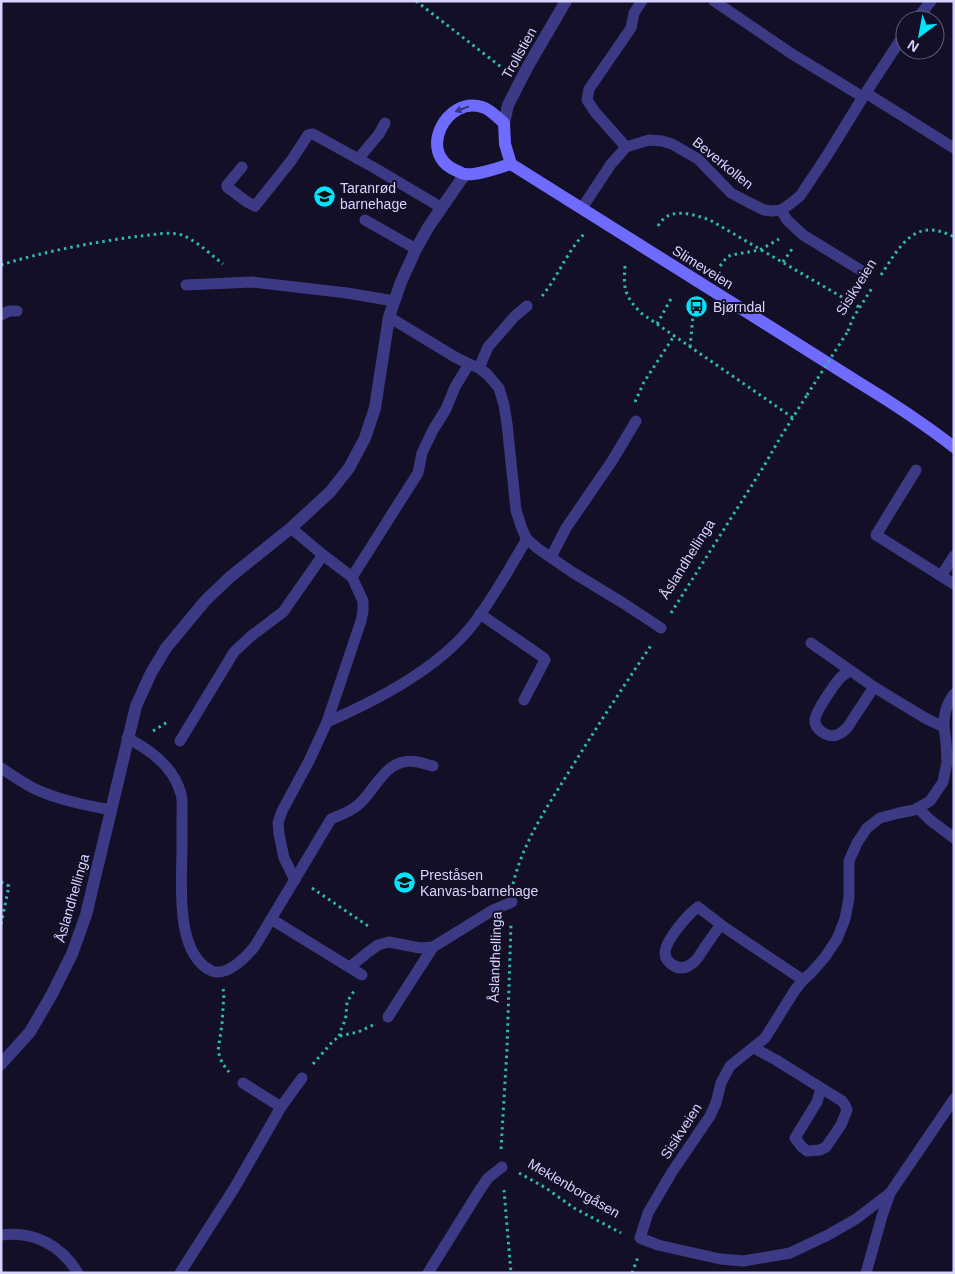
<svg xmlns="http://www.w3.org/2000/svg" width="955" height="1274" font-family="Helvetica,sans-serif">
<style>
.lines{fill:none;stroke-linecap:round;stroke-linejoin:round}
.path{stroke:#2fb8b0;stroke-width:3;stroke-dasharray:2.5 4;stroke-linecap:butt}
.lane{stroke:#3d3a85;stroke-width:11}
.street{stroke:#3d3a85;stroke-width:12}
.secondary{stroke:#6f6bff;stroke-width:12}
.path-bridge{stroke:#2fb8b0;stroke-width:3;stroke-dasharray:2.5 4;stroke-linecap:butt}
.oneway{fill:#38347d}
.labels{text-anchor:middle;stroke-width:4;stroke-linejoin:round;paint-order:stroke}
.street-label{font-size:14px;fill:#d9d4ff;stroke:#130f26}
.poi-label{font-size:14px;fill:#d9d4ff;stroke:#130f26;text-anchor:start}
</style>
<rect width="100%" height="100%" fill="#130f26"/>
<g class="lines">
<g class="path">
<polyline points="416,1 505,70"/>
<path d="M658,226C669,206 692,214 710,220L859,307"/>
<polyline points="783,262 792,249"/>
<path d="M1,265C45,251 95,242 140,236C154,235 169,231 182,235C197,241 210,254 223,264"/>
<path d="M625,266C623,290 625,296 641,313L766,399L793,418"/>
<polyline points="720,266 727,257 731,255 760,250 779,239"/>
<path d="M881,275C900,246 915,216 954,237"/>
<path d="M542,296C558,277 567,251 585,233"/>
<polyline points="657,324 672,297"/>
<polyline points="848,331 853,318 872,288"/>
<polyline points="690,347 693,316 696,312"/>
<polyline points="635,402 644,382 674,336"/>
<polyline points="671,613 764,466 780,438 807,395"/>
<polyline points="153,731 169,721"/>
<polyline points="1,882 9,886 1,924"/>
<path d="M513,884C523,843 545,810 567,775C594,731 623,687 652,644"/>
<polyline points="312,888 371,928"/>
<polyline points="223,989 224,993 222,1024 218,1051 222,1063 229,1072"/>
<polyline points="340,1036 339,1033 343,1026 346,1016 347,1002 354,991"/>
<polyline points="313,1064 333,1041 340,1036 358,1032 373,1025"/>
<polyline points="501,1149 507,1049 511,923"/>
<polyline points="519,1173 546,1188 574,1208 621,1233"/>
<polyline points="504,1190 511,1273"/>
<polyline points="632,1273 638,1257"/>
</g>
<g class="lane">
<polyline points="714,1 792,54 863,97"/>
<polyline points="916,20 931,1"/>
<polyline points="866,93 954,148"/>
<polyline points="626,147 595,112 587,100 589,89 631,28 634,13 642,1"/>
<polyline points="358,159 379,134 385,123"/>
<polyline points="242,167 227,185 227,187 247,202 255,206 291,161 308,135 313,134 373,167 442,208"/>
<polyline points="582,208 611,164 620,154 626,147 649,140 662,141 672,144 698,159 731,193 748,202 764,210 772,211 781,210 790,204 800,196 828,154 863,97 905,33"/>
<polyline points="781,210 787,220 803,235 862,271"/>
<polyline points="365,220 416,249"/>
<polyline points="186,285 252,282 347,293 394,301"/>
<polyline points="1,315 9,311 17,311"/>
<polyline points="389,317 455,357 469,364 479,368 487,374 499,388 504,405 507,424 516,510 521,526 526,538 537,548 572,572 623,603 661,628"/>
<polyline points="479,368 488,347 515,316 527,306"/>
<polyline points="916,470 876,535 954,584"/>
<polyline points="291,528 323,555 352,577 363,601 363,611 361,621 327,722 309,761 282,811 278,823 279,834 284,858 295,880"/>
<polyline points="551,557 566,528 612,461 636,421"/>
<polyline points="941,576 954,556"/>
<polyline points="352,577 418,473 422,453 433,430 446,409 455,387 469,364"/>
<polyline points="480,614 544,658 545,660 524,700"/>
<polyline points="811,643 874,687 925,718 944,727 946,742 947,762 943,782 930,801 914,810 899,813 880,818 867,828 857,843 849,861 849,898 845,919 837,939 825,957 811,973 803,980 795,990 765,1038 730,1066 721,1083 716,1103 710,1116 672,1172 648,1213 640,1238 658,1245 720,1259 743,1261 785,1254 790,1253 828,1235 856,1219 890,1193"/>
<path d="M850,671C846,673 843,675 840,678C834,685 816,711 815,719C814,730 828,738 837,735C842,733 844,731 847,728L874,687"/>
<path d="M327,722C378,700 440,668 474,623C494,597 510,567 527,539"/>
<path d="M944,727C944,713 946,705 954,694"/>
<path d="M127,738C151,750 174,767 181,794C183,801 182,810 182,817C182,827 182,837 182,847C182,881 174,954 212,971C227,977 246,957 255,946L331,819C343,814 355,810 364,799C379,782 390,756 418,762C423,763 428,765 433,766"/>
<polyline points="180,741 234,652 250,637 283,612 323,555"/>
<path d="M1,768C12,775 23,783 35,789C59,800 85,805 111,810"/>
<polyline points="918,808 930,820 954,838"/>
<polyline points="271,919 362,975"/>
<path d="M721,925C714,933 709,941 703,950C700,954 698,959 694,962C686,969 678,970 670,963C667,960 665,958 665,953C665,941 688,914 698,907L719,923L721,925L803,980"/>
<polyline points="350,967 367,953 378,945 389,942 420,948 433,947 493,910 512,902"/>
<polyline points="388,1017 433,947"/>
<polyline points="754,1048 776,1060 842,1101 845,1105 847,1110 841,1125 826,1147 820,1150 807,1151 802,1147 795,1138 817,1102 821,1088"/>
<polyline points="243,1083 281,1107"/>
<path d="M1,1235C34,1231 61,1245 78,1273"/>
<polyline points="180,1273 235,1187 281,1107 302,1078"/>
<polyline points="428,1273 481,1188 488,1178 502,1167"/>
<polyline points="866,1273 882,1216 890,1193 954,1099"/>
</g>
<g class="street">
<polyline points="504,123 508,105 528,66 566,1"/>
<polyline points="1,1064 30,1032 52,994 72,954 86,915 136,706 151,673 166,648 205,601 230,577 291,528 330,492 349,468 365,438 375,408 389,317 401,282 416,249 429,226 465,174"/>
</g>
<path class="secondary" d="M511,164C500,167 476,176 465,174C462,174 458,171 455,170C417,153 446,96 482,107C490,109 498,118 504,123L505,144L511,164L858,382C891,402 923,423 954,447"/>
<polyline class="path-bridge" points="807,395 848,331"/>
</g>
<defs><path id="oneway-solid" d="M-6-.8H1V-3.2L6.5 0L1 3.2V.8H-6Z" transform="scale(1.25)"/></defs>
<use class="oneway" href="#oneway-solid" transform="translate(462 109) rotate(159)"/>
<defs>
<symbol id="school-disc" viewBox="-11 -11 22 22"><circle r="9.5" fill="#00e5ff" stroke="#130f26"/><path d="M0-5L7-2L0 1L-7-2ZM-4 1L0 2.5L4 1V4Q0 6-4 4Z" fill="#111"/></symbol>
<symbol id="bus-disc" viewBox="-11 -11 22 22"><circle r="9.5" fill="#00e5ff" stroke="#130f26"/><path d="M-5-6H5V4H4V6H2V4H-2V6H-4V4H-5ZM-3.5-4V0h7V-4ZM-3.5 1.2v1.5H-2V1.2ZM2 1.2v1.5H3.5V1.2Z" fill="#111"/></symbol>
</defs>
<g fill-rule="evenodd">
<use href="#school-disc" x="312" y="184" width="25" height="25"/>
<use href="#bus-disc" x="684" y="294" width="25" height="25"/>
<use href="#school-disc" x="392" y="870" width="25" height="25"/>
</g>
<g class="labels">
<g class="street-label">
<text transform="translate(519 53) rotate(-61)" y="5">Trollstien</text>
<text transform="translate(723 163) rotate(39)" y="5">Beverkollen</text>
<text transform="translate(703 267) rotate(32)" y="5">Slimeveien</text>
<text transform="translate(856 287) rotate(-58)" y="5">Sisikveien</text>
<text transform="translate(687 559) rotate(-58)" y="5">Åslandhellinga</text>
<text transform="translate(72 898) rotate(-74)" y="5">Åslandhellinga</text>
<text transform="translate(495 957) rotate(-88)" y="5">Åslandhellinga</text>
<text transform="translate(681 1131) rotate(-57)" y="5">Sisikveien</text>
<text transform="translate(574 1188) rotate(30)" y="5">Meklenborgåsen</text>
</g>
<g class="poi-label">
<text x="340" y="193">Taranrød<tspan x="340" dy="16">barnehage</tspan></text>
<text x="713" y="312">Bjørndal</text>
<text x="420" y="880">Preståsen<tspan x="420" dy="16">Kanvas-barnehage</tspan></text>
</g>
</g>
<rect width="955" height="1274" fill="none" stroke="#d9d4ff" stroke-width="5"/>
<g transform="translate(920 35) rotate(212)"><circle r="24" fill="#130f26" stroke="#625e7d"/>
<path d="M0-4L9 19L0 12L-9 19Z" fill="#00e5ff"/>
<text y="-8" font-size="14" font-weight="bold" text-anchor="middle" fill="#d9d4ff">N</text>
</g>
</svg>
